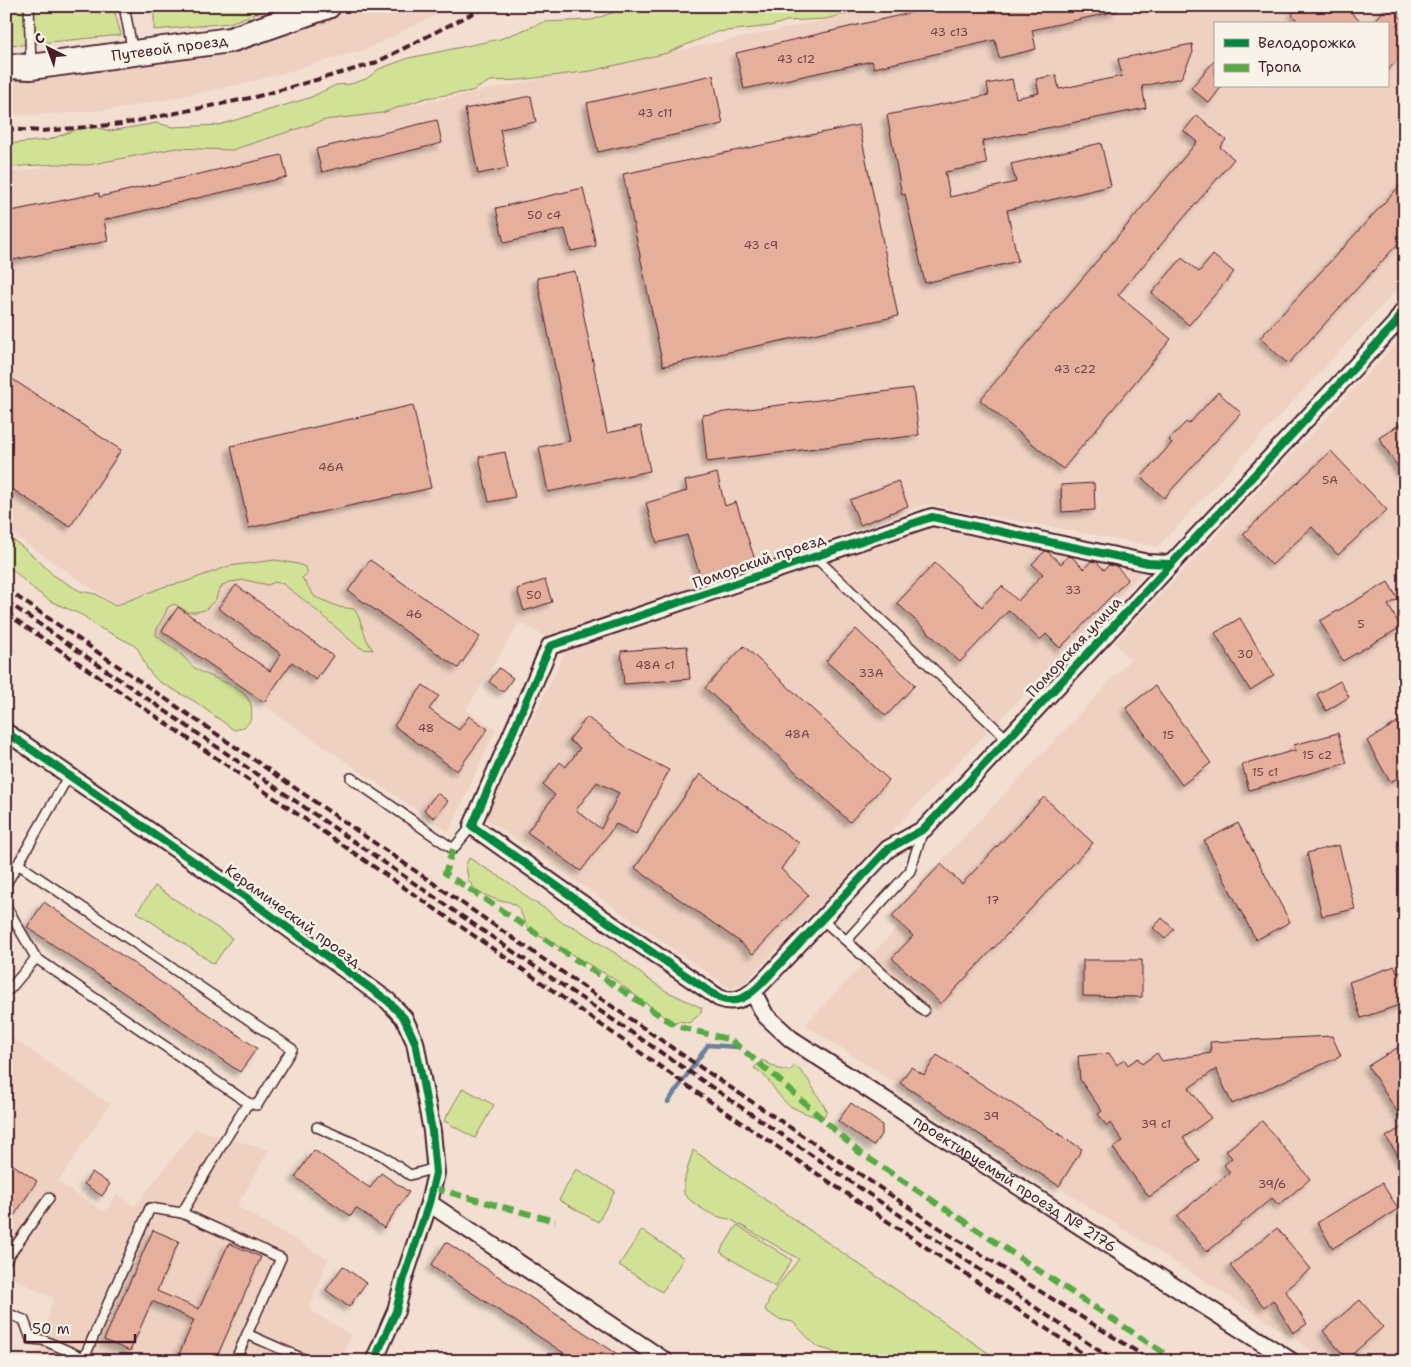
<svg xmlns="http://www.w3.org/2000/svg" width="1411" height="1367" font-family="'Shantell Sans',sans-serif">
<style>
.built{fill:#eed1c1;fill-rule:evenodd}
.green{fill:#d1e296;stroke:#8e8060}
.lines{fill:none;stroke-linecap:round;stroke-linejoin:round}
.stream{stroke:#6a8198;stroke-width:4.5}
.building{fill:#e6af9c;stroke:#4a1f2b;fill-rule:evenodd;filter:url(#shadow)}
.lane-casing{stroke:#4a1f2b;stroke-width:12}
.street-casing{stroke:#4a1f2b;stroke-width:20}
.secondary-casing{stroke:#4a1f2b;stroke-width:28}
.lane{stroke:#f7f3e8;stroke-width:9}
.street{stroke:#f7f3e8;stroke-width:16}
.secondary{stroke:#f7f3e8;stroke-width:24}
.rail{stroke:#4a1f2b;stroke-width:4;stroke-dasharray:8 4;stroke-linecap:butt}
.quiet{stroke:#57aa44;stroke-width:6;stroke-dasharray:12 6;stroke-linecap:butt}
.cycleway-casing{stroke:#f7f3e8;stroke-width:11}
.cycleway{stroke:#00873e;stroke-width:8}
.labels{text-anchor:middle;stroke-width:5;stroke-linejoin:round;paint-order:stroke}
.number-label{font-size:12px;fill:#714347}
.street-label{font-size:15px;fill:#4a1f2b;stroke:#f7f3e8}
</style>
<defs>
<filter id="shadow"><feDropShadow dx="-4.5" dy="4.5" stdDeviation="2.5" flood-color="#0004"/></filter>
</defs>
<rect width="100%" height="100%" fill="#f2dfd1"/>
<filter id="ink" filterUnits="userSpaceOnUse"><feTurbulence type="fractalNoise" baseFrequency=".02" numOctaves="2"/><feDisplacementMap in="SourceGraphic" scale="10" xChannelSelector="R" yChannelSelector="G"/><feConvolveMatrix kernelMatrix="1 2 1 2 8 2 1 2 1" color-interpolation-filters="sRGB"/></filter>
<g filter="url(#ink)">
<g class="built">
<polygon points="352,6 454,6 367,49 251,82 119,109 40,115 6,114 6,76 232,47"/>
<path d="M893,6H1405V281L1158,547L926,504L699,587L548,638L520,622L466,710L496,729L449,832L6,530V174L444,99ZM1215,24H1387V86H1215Z"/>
<polygon points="1405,334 1405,1361 1329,1361 805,1025 899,926 889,917 1130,660 1115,643"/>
<polygon points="939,523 1148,567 745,982 731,989 485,818 565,652"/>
<polygon points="6,1034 110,1104 58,1182 104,1212 117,1194 135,1206 195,1129 269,1150 237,1206 328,1259 309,1309 351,1335 341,1361 35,1361 40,1350 53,1298 6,1275"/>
</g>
<g class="green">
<polygon points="6,6 113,6 121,35 20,45 6,44"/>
<polygon points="154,6 278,6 229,23 154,30"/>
<polygon points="631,6 882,6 825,19 786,21 771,26 717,32 667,53 591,71 519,80 490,81 472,91 426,98 382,113 325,120 232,150 176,148 88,165 57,164 6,167 6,144 48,140 78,129 95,127 110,131 157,123 172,127 219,125 309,98 336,85 351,84 366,79 379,69 409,58 500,39 544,22 592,20"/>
<path d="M6,537L16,542L37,559L53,575L80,591L96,594L115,606L163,587L185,582L229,566L275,560L298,564L305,567L308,573L302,578L315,597L339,607L354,609C363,621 363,638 373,650L364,649L357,646L308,603L283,584L275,582L268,585L245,580L230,582L223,585L218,592L216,599L205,610L196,612H188L174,604L167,608C165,619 156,625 156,635C164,642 173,647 181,654C186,659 191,666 198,670C216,681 258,688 251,717C249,726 243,728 234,730L194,701L158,681L148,670L138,649L132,644L96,626L84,616L50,601L36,591L6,564Z"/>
<polygon points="469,858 507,881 532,901 546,909 560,921 576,928 621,957 645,977 666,991 702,1008 700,1014 689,1023 679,1021 672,1023 611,977 529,930 519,909 514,904 506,901 499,901 478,892 468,880 466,865"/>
<polygon points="155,886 232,938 214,964 137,912"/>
<path d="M762,1060L779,1069L790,1071L795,1065L807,1078L827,1111L822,1119C809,1114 792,1110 783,1100C773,1089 767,1074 754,1068Z"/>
<polygon points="463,1088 494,1105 475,1138 444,1121"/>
<path d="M693,1150L1000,1361H845L832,1351L817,1347L793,1322L778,1319L765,1310L771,1295L799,1259L730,1219C714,1218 695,1206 684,1194C683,1177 689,1166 693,1150Z"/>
<polygon points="576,1169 615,1191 598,1222 559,1200"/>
<polygon points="737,1225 792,1260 775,1287 720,1252"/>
<polygon points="642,1230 684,1258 662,1292 619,1265"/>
</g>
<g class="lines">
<polyline class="stream" points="668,1102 708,1045 738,1047"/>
</g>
<g class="building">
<polygon points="940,6 1116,6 1117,11 1032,30 1036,49 999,58 995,40 874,68 872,61 744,89 736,53"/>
<polygon points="1299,6 1344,6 1363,24 1301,24 1292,15"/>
<polygon points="1388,6 1405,21 1405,51 1387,71 1387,24 1372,24"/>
<polygon points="1192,44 1193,52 1181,78 1142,86 1146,108 982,141 987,164 945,172 950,197 1016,182 1011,164 1101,143 1111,186 1007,210 1018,261 925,283 905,194 902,195 887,115 989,95 987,84 1012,79 1016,98 1039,93 1036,79 1056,75 1059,89 1122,76 1118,59"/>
<polygon points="1215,60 1215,86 1222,86 1209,103 1191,88"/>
<polygon points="713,75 723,124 598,152 587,103"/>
<polygon points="531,96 536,122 500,129 508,168 478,174 465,109"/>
<polygon points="1197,115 1226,140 1220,147 1234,159 1118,295 1171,339 1063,469 980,400 1197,142 1184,131"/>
<polygon points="437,120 442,143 322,172 316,149"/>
<polygon points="859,125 898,316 663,366 623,174"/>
<polygon points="282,155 287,177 104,220 108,241 8,261 6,251 6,212 99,193 99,197"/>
<polygon points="1405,180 1405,236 1288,364 1260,338"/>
<polygon points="583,188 596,246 571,251 565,229 504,243 496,208"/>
<polygon points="1213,255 1234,272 1189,325 1152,293 1182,258 1199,272"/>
<polygon points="575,271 607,433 641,426 650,471 548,492 539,447 570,441 537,278"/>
<polygon points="6,375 121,450 70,527 6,485"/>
<polygon points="913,388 919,435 707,462 702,415"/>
<polygon points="1218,392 1241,413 1164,498 1141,477 1172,443 1169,440 1186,422 1189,424"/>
<polygon points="413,405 431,488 249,528 231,446"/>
<polygon points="1405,421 1405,478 1379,438"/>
<polygon points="1331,451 1387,510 1338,555 1312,527 1272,565 1243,534"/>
<polygon points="505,452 515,497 489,502 479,457"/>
<polygon points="717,473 725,506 736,502 755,560 701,578 687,535 657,543 646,503 687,491 685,481"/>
<polygon points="898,481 908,506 860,525 850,500"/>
<polygon points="1094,483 1095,510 1062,512 1061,485"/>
<polygon points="1045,551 1048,552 1061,564 1068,556 1072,557 1084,569 1091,561 1097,562 1104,570 1109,565 1116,566 1128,579 1060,648 1046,634 1040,640 1009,610 960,662 897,603 935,563 982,607 1002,586 1018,601 1043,574 1032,564"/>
<polygon points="370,560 480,637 458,668 348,591"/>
<polygon points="545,580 552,602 524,611 517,589"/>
<polygon points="1388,582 1398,599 1388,605 1401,627 1343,661 1320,621"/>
<polygon points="236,585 333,656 316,680 292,662 264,702 162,631 178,607 270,671 281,654 218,608"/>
<polygon points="1240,618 1274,675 1250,690 1215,633"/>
<polygon points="856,629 915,685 886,716 826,661"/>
<polygon points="687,646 690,679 624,684 621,651"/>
<polygon points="744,646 889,780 850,822 705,688"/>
<polygon points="499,668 513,678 503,692 489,682"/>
<polygon points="1340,681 1349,697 1326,711 1317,694"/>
<polygon points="423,685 439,696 429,709 459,730 469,716 488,729 457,771 394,726"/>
<polygon points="1155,686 1211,763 1182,785 1126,708"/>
<path d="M587,717L630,750L669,770L636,834L616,824L581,871L527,832L555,795L543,785L560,762L566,767L580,748L569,740ZM597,782L619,793L601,829L576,810Z"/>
<polygon points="1399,721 1405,732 1405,774 1390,782 1367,741"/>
<polygon points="1338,733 1347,763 1249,790 1242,765 1296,750 1294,745"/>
<polygon points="700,774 799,843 781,869 809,895 753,954 740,942 635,868"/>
<polygon points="437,793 448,801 434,818 424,810"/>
<polygon points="1044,797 1093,843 941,1004 892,958 913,936 892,916 941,864 962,884"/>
<polygon points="1238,823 1290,922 1256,940 1204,841"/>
<polygon points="1339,845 1355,909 1322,916 1307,853"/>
<polygon points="44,902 257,1048 240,1072 27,927"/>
<polygon points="1162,918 1174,929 1165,939 1153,928"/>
<polygon points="1083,960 1142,960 1142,997 1083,996"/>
<polygon points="1395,966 1397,973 1405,971 1405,1003 1361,1018 1349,982"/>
<polygon points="1332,1036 1341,1056 1232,1104 1216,1069 1189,1088 1211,1118 1183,1138 1200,1161 1149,1197 1113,1148 1123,1141 1110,1123 1107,1126 1098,1114 1102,1111 1080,1080 1078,1056 1109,1053 1117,1065 1124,1059 1128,1065 1138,1058 1142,1064 1157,1053 1162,1061 1211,1053 1210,1042"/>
<polygon points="1405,1043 1405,1124 1368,1066"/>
<polygon points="937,1055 1082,1149 1059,1186 900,1083 911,1067 924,1075"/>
<polygon points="851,1103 882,1125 882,1133 873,1146 838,1121"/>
<polygon points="1262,1121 1310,1179 1279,1205 1272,1198 1207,1252 1177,1216 1230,1172 1224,1165 1232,1158 1226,1151"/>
<polygon points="1405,1125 1405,1167 1386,1137"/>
<polygon points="314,1150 370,1188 381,1173 409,1192 384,1228 356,1208 351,1216 295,1177"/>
<polygon points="12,1164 37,1181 6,1228 6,1173"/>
<polygon points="92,1172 110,1184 102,1196 84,1184"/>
<polygon points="1382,1183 1398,1209 1333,1248 1317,1223"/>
<polygon points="1277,1228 1311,1269 1285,1290 1307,1324 1293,1333 1273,1300 1264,1307 1230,1266"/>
<polygon points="153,1230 179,1241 157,1291 199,1309 229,1243 261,1257 215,1361 176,1361 194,1320 152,1301 130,1351 104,1340"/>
<polygon points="446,1242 539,1303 628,1361 576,1361 431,1266"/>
<polygon points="343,1266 366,1283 349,1307 326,1290"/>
<polygon points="1360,1300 1383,1327 1347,1359 1323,1331"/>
</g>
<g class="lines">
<defs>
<g id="lane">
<polyline points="29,6 31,66"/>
<polyline points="124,6 133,53"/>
<polyline points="814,556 1007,739"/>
<polyline points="351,778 453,849 472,826"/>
<polyline points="6,884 18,864"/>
<polyline points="6,906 36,958"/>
<polyline points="822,919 924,1011"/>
<polyline points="847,940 910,871 923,830"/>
<polyline points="6,986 10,989 36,958 248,1103 257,1105 292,1049 18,864 69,775"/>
<polyline points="317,1127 381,1155 410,1175 436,1168"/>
<polyline points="6,1260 49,1198"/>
<polyline points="6,1313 24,1320 31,1339 43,1340 91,1361"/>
<polyline points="247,1334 308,1361"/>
<polyline points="84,1358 150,1208 182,1213"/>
<polyline points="235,1361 281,1258 182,1213 226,1138 248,1103"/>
</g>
<g id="street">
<path d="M1170,564L1148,563L932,517L550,646L472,826L605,920L719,998C737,1005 749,996 762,983L888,849L924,829L1395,324L1405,308"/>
<polyline points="6,732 247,898 388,1001 404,1018 415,1042 432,1131 436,1173 429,1203 404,1278 396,1311 374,1361"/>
<path id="s1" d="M753,992L765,1015L791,1039L1142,1266L1291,1361"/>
<polyline points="429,1203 665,1361"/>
</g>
<g id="secondary">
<path id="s2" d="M6,66L31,67L230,40L328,6"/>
</g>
</defs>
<use href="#lane" class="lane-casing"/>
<use href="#street" class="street-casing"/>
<use href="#secondary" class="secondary-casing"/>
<use href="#lane" class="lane"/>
<use href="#street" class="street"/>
<use href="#secondary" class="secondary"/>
<g class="rail">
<polyline points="6,129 41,131 122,124 255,97 373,64 487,6"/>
<polyline points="6,589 703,1069 864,1177 950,1235 1152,1361"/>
<polyline points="6,601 534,966 1114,1361"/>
<polyline points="6,613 528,973 689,1087 1094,1361"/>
</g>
<g class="quiet">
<polyline points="453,849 445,873 676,1026 731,1040 778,1079 859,1152 1176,1361"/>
<polyline points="433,1188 555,1221"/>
</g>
<defs>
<g id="cycleway">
<path d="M1170,564L1148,563L932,517L550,646L472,826L605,920L719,998C737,1005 749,996 762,983L888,849L924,829L1395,324L1405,308"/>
<polyline points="6,732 247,898 388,1001 404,1018 415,1042 432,1131 436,1173 429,1203 404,1278 396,1311 374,1361"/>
</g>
</defs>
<use href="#cycleway" class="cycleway-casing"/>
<use href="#cycleway" class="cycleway"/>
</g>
</g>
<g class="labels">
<g class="number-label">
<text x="949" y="36">43 с13</text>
<text x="796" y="63">43 с12</text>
<text x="655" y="117">43 с11</text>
<text x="544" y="219">50 с4</text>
<text x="761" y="249">43 с9</text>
<text x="1075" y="373">43 с22</text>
<text x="331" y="471">46А</text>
<text x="1330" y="484">5А</text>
<text x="1073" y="594">33</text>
<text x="534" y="599">50</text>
<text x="414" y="618">46</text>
<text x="1361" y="628">5</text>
<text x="1245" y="658">30</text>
<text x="655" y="669">48А с1</text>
<text x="871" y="677">33А</text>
<text x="426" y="732">48</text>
<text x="797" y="738">48А</text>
<text x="1168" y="739">15</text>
<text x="1317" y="759">15 с2</text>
<text x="1265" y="776">15 с1</text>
<text x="993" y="904">17</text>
<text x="991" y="1120">39</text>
<text x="1156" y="1128">39 с1</text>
<text x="1272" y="1188">39/6</text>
</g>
<g class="street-label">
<text dy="5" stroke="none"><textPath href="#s2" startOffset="165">Путевой проезд</textPath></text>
<text transform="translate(759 561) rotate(-19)" y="5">Поморский проезд</text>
<text transform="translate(1074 647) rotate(-47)" y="5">Поморская улица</text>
<text transform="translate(293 916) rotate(36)" y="5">Керамический проезд</text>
<text dy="5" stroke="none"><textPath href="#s1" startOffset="328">проектируемый проезд № 2176</textPath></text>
</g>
</g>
<rect width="1411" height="1367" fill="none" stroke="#f7f3e8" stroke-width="25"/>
<rect x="12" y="12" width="1386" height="1342" fill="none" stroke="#4a1f2b" stroke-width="2" filter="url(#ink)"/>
<rect x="1214" y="22" width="175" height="65" fill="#f7f3e8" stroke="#b29e9c"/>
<rect x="1224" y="39" width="25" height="8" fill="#00873e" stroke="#b29e9c"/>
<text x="1258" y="48" font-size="15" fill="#4a1f2b">Велодорожка</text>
<rect x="1224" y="64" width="25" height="8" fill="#57aa44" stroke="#b29e9c"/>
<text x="1258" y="72" font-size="15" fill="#4a1f2b">Тропа</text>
<g transform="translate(48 48) rotate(318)" stroke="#f7f3e8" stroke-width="4" paint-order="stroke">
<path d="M0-4L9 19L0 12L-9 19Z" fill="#4a1f2b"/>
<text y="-8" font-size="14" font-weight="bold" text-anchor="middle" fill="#4a1f2b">С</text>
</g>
<path d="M25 1334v8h110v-8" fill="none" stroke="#4a1f2b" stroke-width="2.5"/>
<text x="32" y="1334" font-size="15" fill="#4a1f2b" stroke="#f7f3e8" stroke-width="4" paint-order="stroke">50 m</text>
</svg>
